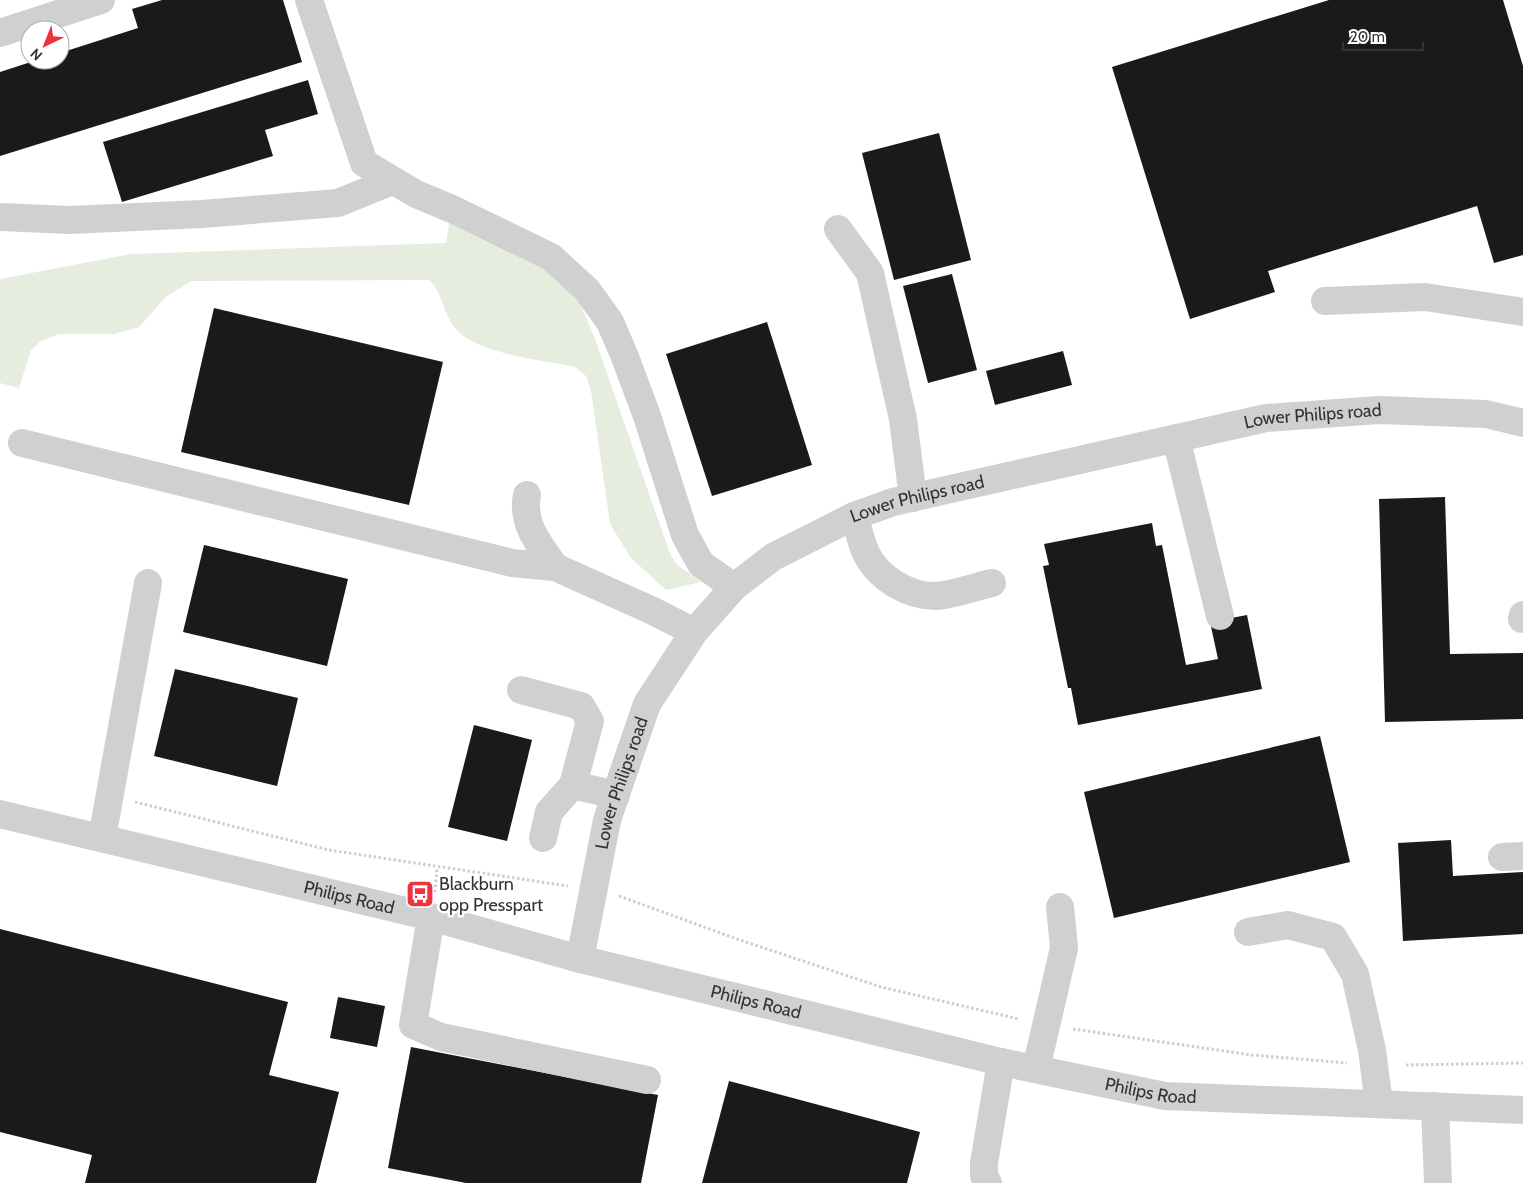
<svg xmlns="http://www.w3.org/2000/svg" width="1523" height="1183" font-family="Cabin,sans-serif">
<style>
.green{fill:#e6ecde}
.building{fill:#1a1a1a}
.lines{fill:none;stroke-linecap:round;stroke-linejoin:round}
.path{stroke:#cdcdcd;stroke-width:3;stroke-dasharray:2.5 2.5;stroke-linecap:butt}
.minor{stroke:#d0d0d0;stroke-width:28}
.labels{text-anchor:middle;stroke-width:5;stroke-linejoin:round;paint-order:stroke}
.street-label{font-size:18px;fill:#333;stroke:#fff}
.poi-label{font-size:18px;fill:#333;stroke:#fff;text-anchor:start}
</style>
<rect width="100%" height="100%" fill="#fff"/>
<path class="green" d="M450,218L545,260L576,293L595,339L669,551L676,564L701,582L666,590L631,558L610,524L591,391L586,376L575,367C542,360 476,354 455,328C443,313 443,293 429,280L192,281L167,296L139,327L114,334H59L41,341L31,350L19,388L0,383V279L131,254L446,243Z"/>
<g class="building">
<polygon points="162,0 283,0 302,62 0,156 0,72 37,60 60,60 60,53 138,28 132,9"/>
<polygon points="1329,0 1503,0 1523,66 1523,255 1494,263 1477,206 1268,271 1275,292 1190,319 1112,67"/>
<polygon points="308,80 318,114 265,130 273,156 122,202 103,142"/>
<polygon points="939,133 971,260 894,280 862,153"/>
<polygon points="952,274 977,370 928,383 903,286"/>
<polygon points="214,308 443,362 409,505 181,452"/>
<polygon points="767,322 812,465 712,496 666,354"/>
<polygon points="1063,351 1072,385 995,405 986,371"/>
<polygon points="1445,497 1450,654 1523,653 1523,719 1385,722 1379,499"/>
<polygon points="1152,523 1156,546 1162,545 1186,665 1218,659 1210,622 1247,615 1262,689 1078,725 1071,688 1068,688 1043,566 1049,565 1044,544"/>
<polygon points="204,545 348,579 327,666 183,632"/>
<polygon points="175,669 298,698 277,786 154,756"/>
<polygon points="474,725 532,740 507,841 448,827"/>
<polygon points="1320,736 1350,862 1114,918 1084,792"/>
<polygon points="1451,840 1453,876 1523,872 1523,934 1403,941 1398,843"/>
<polygon points="0,929 288,1002 269,1075 339,1092 316,1183 85,1183 92,1155 0,1132"/>
<polygon points="338,997 385,1006 377,1047 330,1038"/>
<polygon points="411,1047 658,1095 641,1183 466,1183 388,1168"/>
<polygon points="729,1081 920,1132 907,1183 702,1183"/>
</g>
<g class="lines">
<g class="path">
<polyline points="135,802 329,850 568,886"/>
<polyline points="435,892 437,868"/>
<polyline points="619,896 737,939 881,987 1019,1019"/>
<polyline points="1073,1029 1252,1055 1347,1063"/>
<polyline points="1406,1065 1523,1063"/>
</g>
<g class="minor">
<polyline points="309,0 364,163 416,194 452,209 551,257 587,290 610,322 625,357 647,416 685,535 701,564 734,587"/>
<polyline points="0,33 101,0"/>
<polyline points="0,217 70,220 202,214 338,203 392,181"/>
<polyline points="838,229 870,273 903,419 913,498"/>
<polyline points="1325,301 1425,297 1523,312"/>
<polyline points="1176,438 1220,616"/>
<polyline points="22,443 512,563 555,567 653,611 694,632"/>
<path d="M527,495C521,524 540,545 555,567"/>
<path d="M854,516C858,528 861,542 866,553C878,578 908,596 935,596C954,595 974,587 992,583"/>
<polyline points="1522,619 1523,615"/>
<polyline points="521,690 581,706 590,721 573,785 616,795"/>
<path id="s1" d="M0,814L431,917L580,959L1001,1062L1165,1096L1523,1110"/>
<polyline points="102,838 148,583"/>
<polyline points="543,838 549,812 573,785"/>
<polyline points="1502,857 1523,856"/>
<polyline points="431,917 413,1025 441,1037 647,1080"/>
<polyline points="1248,932 1288,925 1333,937 1355,974 1372,1050 1379,1104"/>
<path id="s2" d="M580,959L607,820L647,704L694,632L734,587L773,557L854,516L893,502L1266,418L1379,410L1486,414L1523,423"/>
<polyline points="1036,1069 1064,948 1060,907"/>
<polyline points="1435,1106 1438,1183"/>
<polyline points="988,1183 984,1176 984,1163 1001,1062"/>
</g>
</g>
<defs>
<symbol id="bus-square" viewBox="-11 -11 22 22"><rect x="-9" y="-9" width="18" height="18" rx="4" fill="#eb343e" stroke="#fff"/><path d="M-5-6H5V4H4V6H2V4H-2V6H-4V4H-5ZM-3.5-4V0h7V-4ZM-3.5 1.2v1.5H-2V1.2ZM2 1.2v1.5H3.5V1.2Z" fill="#fff"/></symbol>
</defs>
<g fill-rule="evenodd">
<use href="#bus-square" x="404" y="878" width="32" height="32"/>
</g>
<g class="labels">
<g class="street-label">
<text dy="6" stroke="none"><textPath href="#s2" startOffset="1021">Lower Philips road</textPath></text>
<text dy="6" stroke="none"><textPath href="#s2" startOffset="616">Lower Philips road</textPath></text>
<text dy="6" stroke="none"><textPath href="#s2" startOffset="181">Lower Philips road</textPath></text>
<text dy="6" stroke="none"><textPath href="#s1" startOffset="359">Philips Road</textPath></text>
<text dy="6" stroke="none"><textPath href="#s1" startOffset="779">Philips Road</textPath></text>
<text dy="6" stroke="none"><textPath href="#s1" startOffset="1184">Philips Road</textPath></text>
</g>
<g class="poi-label">
<text x="439" y="890">Blackburn<tspan x="439" dy="21">opp Presspart</tspan></text>
</g>
</g>
<g transform="translate(45 45) rotate(223)"><circle r="24" fill="#ffffff" stroke="#adadad"/>
<path d="M0-4L9 19L0 12L-9 19Z" fill="#eb343e"/>
<text y="-8" font-size="14" font-weight="bold" text-anchor="middle" fill="#333333">N</text>
</g>
<path d="M1343 42v8h80v-8" fill="none" stroke="#333333" stroke-width="2.5"/>
<text x="1350" y="42" font-size="15" fill="#333333" stroke="#ffffff" stroke-width="4" paint-order="stroke">20 m</text>
</svg>
